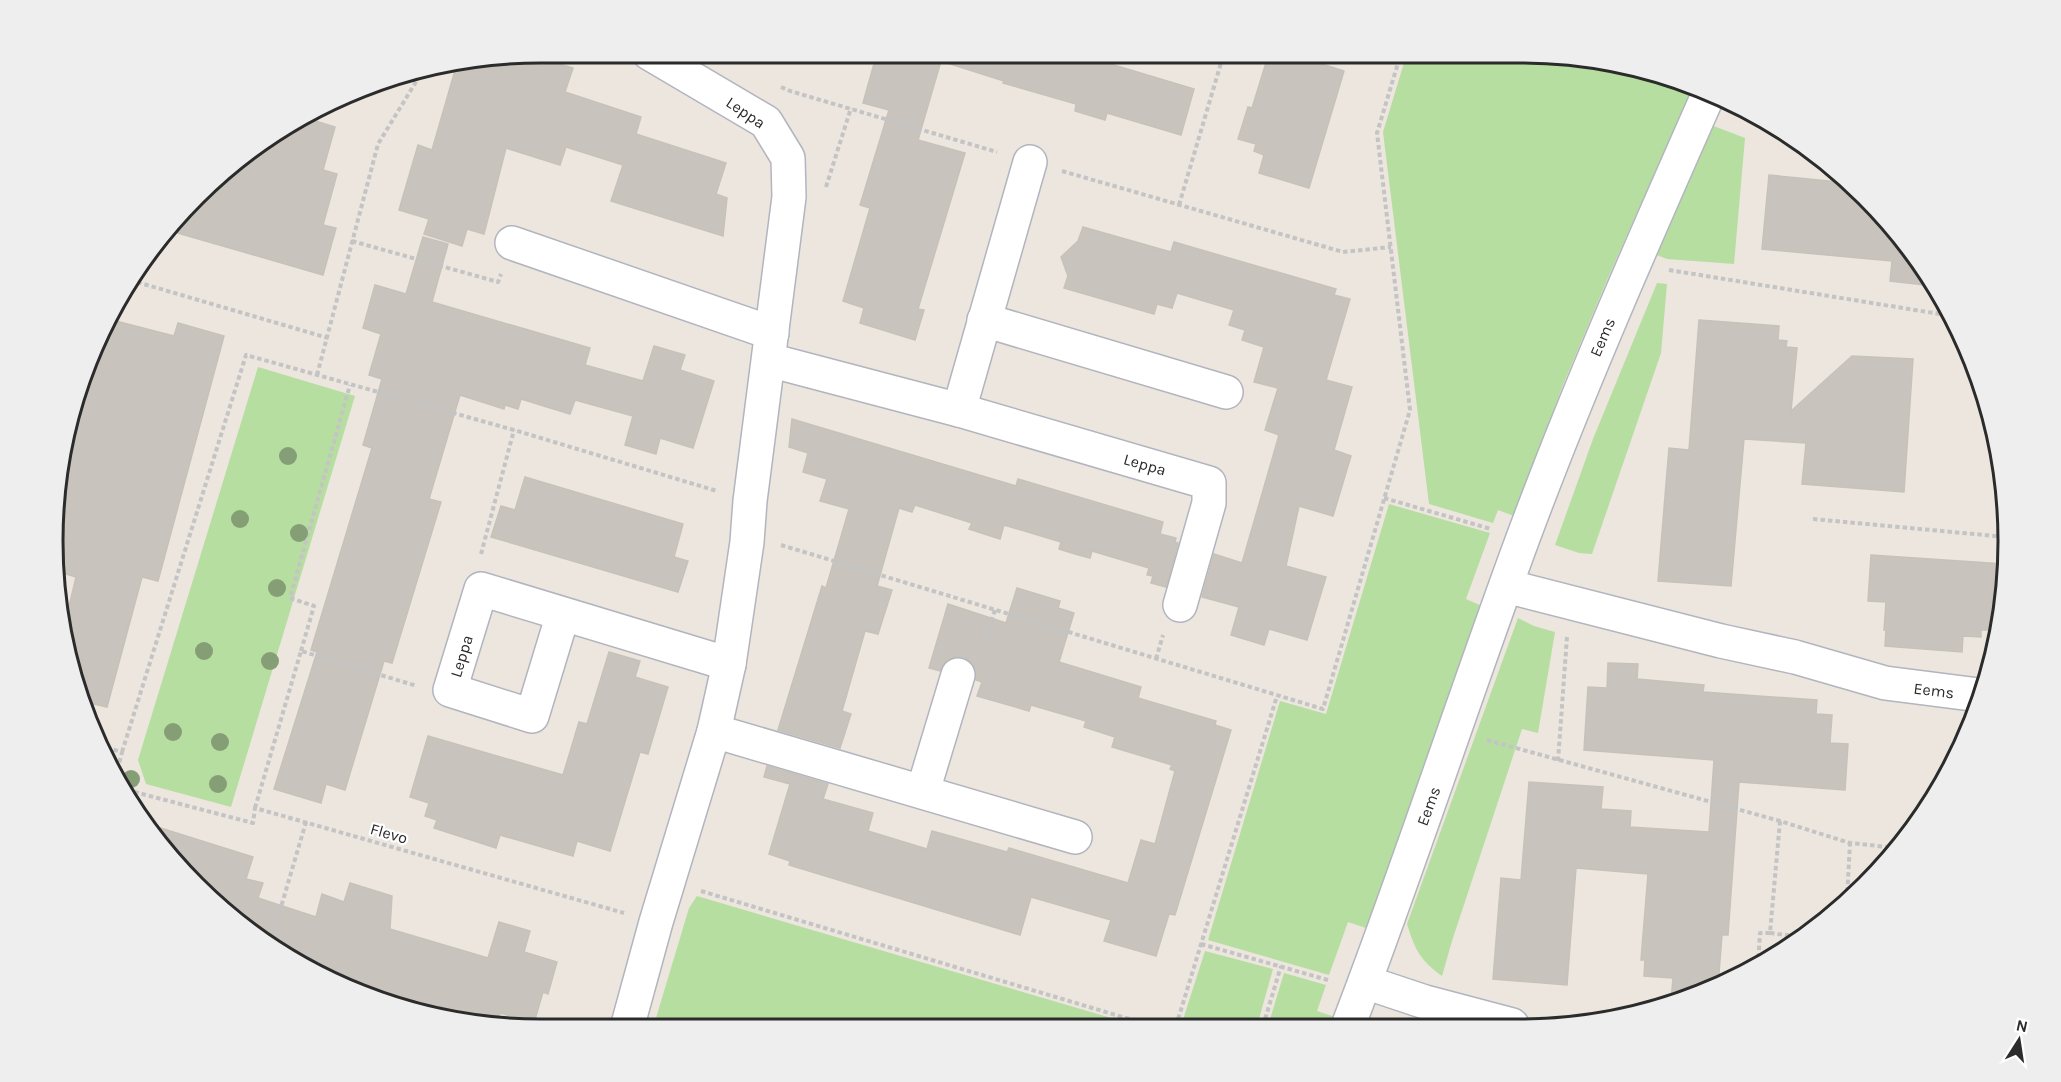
<svg xmlns="http://www.w3.org/2000/svg" width="2061" height="1082" font-family="Karla,sans-serif">
<style>
.green{fill:#b6dea0}
.building{fill:#c8c4bd;stroke:#c7c2b8;stroke-width:1.5}
.lines{fill:none;stroke-linecap:round;stroke-linejoin:round}
.street-casing{stroke:#b2b5be;stroke-width:36}
.secondary-casing{stroke:#b2b5be;stroke-width:36}
.path{stroke:#c4c4c4;stroke-width:4;stroke-dasharray:4.5 3;stroke-linecap:butt}
.street{stroke:#fff;stroke-width:33}
.secondary{stroke:#fff;stroke-width:33}
.tree{fill:#859e76}
.labels{text-anchor:middle;stroke-width:4.5;stroke-linejoin:round;paint-order:stroke}
.street-label{font-size:16px;fill:#2b2b2b;stroke:#fff}
.rim{fill:none;stroke:#2b2b2b;stroke-width:3}
</style>
<rect width="100%" height="100%" fill="#ece6df"/>
<g class="green">
<polygon points="1407,53 1552,54 1647,69 1693,87 1607,280 1563,385 1514,516 1498,510 1493,523 1429,504 1383,132"/>
<polygon points="1711,125 1745,138 1734,264 1667,259 1654,254"/>
<polygon points="1657,283 1667,284 1661,353 1592,554 1579,553 1555,545 1593,439"/>
<polygon points="258,367 355,396 231,807 146,784 138,760"/>
<polygon points="1389,504 1490,533 1466,599 1482,606 1366,928 1348,922 1329,975 1208,940 1280,701 1326,714"/>
<path d="M1518,618L1534,626L1555,632L1538,733L1522,729L1452,941L1442,976C1420,960 1415,950 1407,924Z"/>
<polygon points="697,896 1142,1027 653,1028 689,908"/>
<polygon points="1205,951 1273,969 1257,1026 1181,1026"/>
<polygon points="1284,973 1326,985 1317,1011 1335,1017 1331,1026 1268,1026"/>
</g>
<g class="building">
<polygon points="877,53 1074,53 1194,89 1181,135 1107,113 1105,120 1075,111 1076,104 1003,83 1004,81 941,61 918,140 965,153 918,309 924,310 915,340 860,323 864,308 843,301 870,208 860,205 889,110 863,103"/>
<polygon points="1269,53 1308,53 1306,59 1344,71 1309,188 1259,173 1264,155 1254,151 1256,144 1238,139 1248,107 1252,108"/>
<polygon points="528,55 573,68 565,92 641,117 636,134 726,163 716,194 727,198 723,236 611,201 623,165 566,147 560,165 506,148 484,234 467,229 462,246 424,234 429,219 399,210 418,145 432,150 456,67"/>
<polygon points="309,119 335,127 323,170 337,174 323,225 336,228 323,275 171,231 244,154"/>
<polygon points="1769,175 1849,183 1888,219 1935,286 1890,281 1892,261 1762,249"/>
<polygon points="1083,227 1171,252 1174,242 1336,289 1334,295 1350,299 1326,380 1352,387 1334,450 1351,456 1333,516 1299,506 1286,566 1326,577 1307,640 1269,629 1264,645 1231,635 1239,607 1202,597 1214,554 1242,563 1279,435 1265,430 1278,388 1254,382 1264,347 1242,340 1245,330 1229,325 1234,310 1177,293 1172,308 1157,304 1154,314 1064,288 1068,276 1061,257 1078,241"/>
<polygon points="423,237 448,244 432,302 590,348 585,365 643,381 654,346 685,355 680,370 714,381 693,448 660,438 656,454 625,445 633,416 575,400 570,414 521,399 518,409 505,405 504,409 460,395 429,499 441,502 392,663 384,661 345,790 326,784 321,803 274,789 317,652 311,650 372,448 363,445 382,379 369,375 381,334 363,328 375,285 406,294"/>
<polygon points="112,320 174,336 178,323 224,336 158,581 142,577 107,707 86,702 64,628 76,577 56,571 54,509 96,355"/>
<polygon points="1699,320 1779,326 1778,340 1787,341 1786,347 1797,348 1791,411 1852,356 1913,359 1904,492 1802,484 1806,443 1744,439 1731,586 1658,581 1669,448 1689,450"/>
<polygon points="792,419 1016,486 1018,479 1163,522 1160,534 1176,538 1175,542 1178,543 1166,587 1151,583 1153,576 1147,575 1149,568 1092,551 1090,558 1075,554 1059,549 1061,542 1004,525 1000,539 969,529 972,523 915,505 912,512 899,508 877,586 892,590 878,634 865,631 842,711 851,714 840,748 778,730 822,586 826,588 849,509 820,501 827,479 803,472 808,453 789,447"/>
<polygon points="525,477 683,524 674,557 688,561 678,592 491,537 501,506 515,510"/>
<polygon points="1871,555 2004,564 2002,585 2005,585 1998,630 1981,630 1981,637 1963,636 1962,652 1885,646 1886,630 1884,630 1886,602 1868,601"/>
<polygon points="1017,588 1060,601 1058,608 1074,613 1059,662 1141,687 1138,698 1216,721 1215,725 1231,730 1175,915 1169,914 1156,956 1104,941 1111,920 1031,897 1020,935 789,865 790,861 769,854 790,784 764,777 767,766 828,784 823,799 873,813 868,831 927,849 932,831 1007,852 1009,848 1128,883 1141,840 1155,844 1175,771 1170,769 1172,765 1112,747 1115,737 1084,727 1086,721 1031,705 1029,711 977,696 982,682 976,680 976,670 972,663 964,657 954,657 946,661 940,671 929,668 948,604 1006,623"/>
<polygon points="609,652 640,661 635,677 668,687 648,754 640,752 610,851 577,841 573,856 500,835 496,848 434,828 437,820 425,816 429,803 410,797 428,736 563,775 579,722 587,724"/>
<polygon points="1608,663 1638,664 1637,679 1704,685 1703,692 1817,700 1816,714 1832,715 1830,743 1848,744 1845,790 1739,782 1728,935 1722,935 1718,986 1707,992 1671,1002 1673,978 1644,976 1645,960 1641,960 1648,874 1576,868 1567,985 1493,979 1501,878 1521,880 1529,782 1603,787 1601,809 1631,811 1630,827 1709,832 1714,760 1584,750 1588,687 1607,688"/>
<polygon points="151,825 253,857 246,879 263,883 258,898 316,917 322,894 344,902 350,883 392,896 390,929 488,958 499,922 530,931 524,952 557,962 548,994 543,992 534,1023 500,1013 496,1026 447,1014 446,1018 415,1013 325,979 195,886"/>
</g>
<g class="lines">
<defs>
<g id="street">
<polyline points="512,243 772,333"/>
<polyline points="984,320 1226,392"/>
<polyline points="769,360 959,410 1030,162"/>
<polyline points="959,410 1209,483 1209,503 1180,605"/>
<polyline points="1506,586 1721,641 1795,657 1885,683 1979,695"/>
<polyline points="563,614 532,716 450,690 481,589 729,664"/>
<polyline points="714,731 1075,837"/>
<polyline points="923,791 958,675"/>
<polyline points="1365,982 1425,1002 1512,1025"/>
<polyline points="627,1028 656,922 714,731 729,664 747,542 750,501 789,197 788,158 766,122 649,53"/>
</g>
<path id="secondary" d="M1348,1026C1410,865 1463,700 1523,538C1579,387 1644,240 1709,93"/>
</defs>
<use href="#street" class="street-casing"/>
<use href="#secondary" class="secondary-casing"/>
<g class="path">
<polyline points="781,87 790,91 997,152"/>
<polyline points="1062,171 1343,252 1391,247"/>
<polyline points="826,187 851,108"/>
<polyline points="1179,205 1221,63 1217,53"/>
<polyline points="352,241 498,282 501,274"/>
<polyline points="1669,270 1952,316"/>
<polyline points="130,280 328,338"/>
<polyline points="317,375 378,144 422,72"/>
<polyline points="1384,498 1491,529"/>
<polyline points="1813,519 2006,537"/>
<polyline points="781,545 1323,709 1410,410 1377,133 1401,53"/>
<polyline points="481,554 514,430"/>
<polyline points="982,650 995,610"/>
<polyline points="301,651 314,606 290,598 350,385"/>
<polyline points="1156,659 1163,635"/>
<polyline points="1487,740 1780,821 1850,843 1897,848"/>
<polyline points="99,746 122,752 116,776"/>
<polyline points="122,752 246,355 514,430 717,491"/>
<polyline points="1558,761 1567,637"/>
<polyline points="127,790 253,823 255,808 624,913"/>
<polyline points="255,808 301,651 417,686"/>
<polyline points="701,891 1156,1027"/>
<polyline points="1847,899 1850,843"/>
<polyline points="1770,933 1803,937"/>
<polyline points="271,941 306,822"/>
<polyline points="1201,944 1328,980"/>
<polyline points="1758,965 1760,933 1770,933 1780,821"/>
<polyline points="1176,1026 1277,696"/>
<polyline points="1263,1026 1281,966"/>
</g>
<use href="#street" class="street"/>
<use href="#secondary" class="secondary"/>
</g>
<g class="tree">
<circle cx="288" cy="456" r="9"/>
<circle cx="240" cy="519" r="9"/>
<circle cx="299" cy="533" r="9"/>
<circle cx="277" cy="588" r="9"/>
<circle cx="204" cy="651" r="9"/>
<circle cx="270" cy="661" r="9"/>
<circle cx="173" cy="732" r="9"/>
<circle cx="220" cy="742" r="9"/>
<circle cx="131" cy="779" r="9"/>
<circle cx="218" cy="784" r="9"/>
</g>
<g class="labels">
<g class="street-label">
<text transform="translate(746 112) rotate(34)" y="6">Leppa</text>
<text transform="translate(1602 337) rotate(-67)" y="6">Eems</text>
<text transform="translate(1145 464) rotate(16)" y="6">Leppa</text>
<text transform="translate(461 656) rotate(-73)" y="6">Leppa</text>
<text transform="translate(1934 690) rotate(7)" y="6">Eems</text>
<text transform="translate(1428 806) rotate(-70)" y="6">Eems</text>
<text transform="translate(389 833) rotate(16)" y="6">Flevo</text>
</g>
</g>
<path d="M0 0H2061V1082H0ZM541 63H1520A478 478 0 0 1 1998 541V541A478 478 0 0 1 1520 1019H541A478 478 0 0 1 63 541V541A478 478 0 0 1 541 63Z" fill="#eee" fill-rule="evenodd"/>
<path class="rim" d="M541 63H1520A478 478 0 0 1 1998 541V541A478 478 0 0 1 1520 1019H541A478 478 0 0 1 63 541V541A478 478 0 0 1 541 63Z"/>
<g transform="translate(2019 1040) rotate(12)" stroke="#ffffff" stroke-width="4.5" paint-order="stroke">
<path d="M0-4.5L10 22L0 15L-10 22Z" fill="#2b2b2b"/>
<text y="-9" font-size="16" font-weight="bold" text-anchor="middle" fill="#2b2b2b">N</text>
</g>
</svg>
